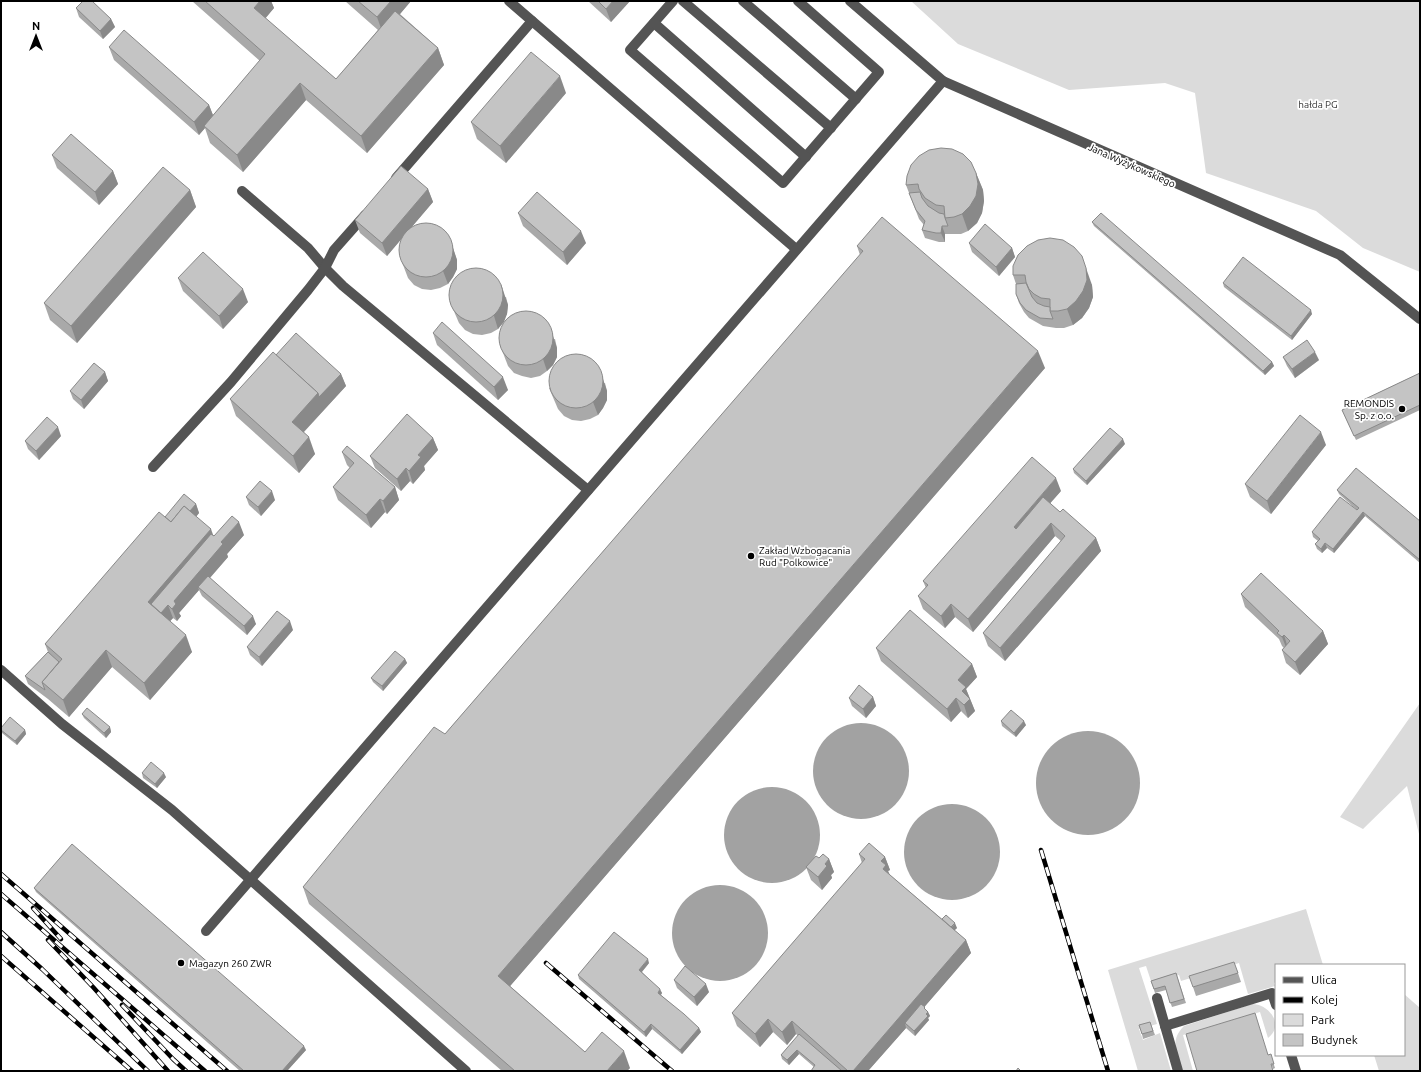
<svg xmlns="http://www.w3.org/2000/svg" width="1421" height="1072" font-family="Ubuntu,sans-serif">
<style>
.green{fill:#dbdbdb}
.water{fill:#a2a2a2}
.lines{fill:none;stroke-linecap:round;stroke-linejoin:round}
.minor{stroke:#545454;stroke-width:10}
.rail-casing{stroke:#000;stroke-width:4.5}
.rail{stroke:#fff;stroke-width:3;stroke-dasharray:9;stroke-linecap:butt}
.wall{fill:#a9a9a9}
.shaded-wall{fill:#898989}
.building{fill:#c4c4c4;stroke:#898989}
.poi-dot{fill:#000;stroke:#fff;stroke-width:1.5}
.labels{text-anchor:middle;stroke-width:3.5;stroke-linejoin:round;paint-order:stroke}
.park-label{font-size:10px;fill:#323232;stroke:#fff}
.street-label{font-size:10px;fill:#000;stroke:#fff}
.poi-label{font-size:10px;fill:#000;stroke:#fff;text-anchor:start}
</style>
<rect width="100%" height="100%" fill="#fff"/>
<g class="green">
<polygon points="911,1 1420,1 1420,272 1363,248 1316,211 1206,173 1195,93 1165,83 1069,90 958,44"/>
<polygon points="1420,703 1420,838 1407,786 1363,829 1340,817"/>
<polygon points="1306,909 1323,965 1276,965 1276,982 1274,983 1275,986 1248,994 1239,963 1181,981 1179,975 1152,984 1146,966 1139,968 1157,1024 1139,1029 1143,1040 1160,1033 1171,1071 1138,1071 1108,970"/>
<polygon points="1404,994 1420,1008 1420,1071 1379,1071 1374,1055 1404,1055"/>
<path d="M1252,1004C1269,1004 1285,1025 1268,1038L1260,1012L1183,1035L1193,1071H1183C1177,1053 1169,1041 1184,1026Z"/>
</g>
<g class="water">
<circle cx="861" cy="771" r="48"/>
<circle cx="1088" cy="783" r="52"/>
<circle cx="772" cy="835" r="48"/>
<circle cx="952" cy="852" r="48"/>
<circle cx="720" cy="933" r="48"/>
</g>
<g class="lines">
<g class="minor">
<polyline points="509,1 796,249"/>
<polyline points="673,1 630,50 783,183 879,72 798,1"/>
<polyline points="683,1 831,128"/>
<polyline points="743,1 856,99"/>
<polyline points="850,1 943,81 1340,255 1420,319"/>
<polyline points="654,23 806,157"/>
<polyline points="396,178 532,21"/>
<polyline points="242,191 308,248 325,268 343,286 588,490"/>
<polyline points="153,467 231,382 308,290 325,268 334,250 365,215"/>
<polyline points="1,670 62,724 172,810 466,1071"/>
<polyline points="206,931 943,81"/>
<polyline points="1157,998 1178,1071"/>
<polyline points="1165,1026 1272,993 1276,1005"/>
<polyline points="1291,1055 1296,1071"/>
</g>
<defs>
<g id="rail">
<polyline points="1041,850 1108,1071"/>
<polyline points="1,874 227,1071"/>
<polyline points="1,894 205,1071"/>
<polyline points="33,908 61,939"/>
<polyline points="1,932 42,969 148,1071"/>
<polyline points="48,940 93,987 168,1071"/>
<polyline points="1,956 132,1071"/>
<polyline points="546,963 672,1071"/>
<polyline points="122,1005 173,1059 186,1071"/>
</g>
</defs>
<use href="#rail" class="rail-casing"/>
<use href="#rail" class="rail"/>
</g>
<g class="wall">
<polygon points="192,1 271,1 274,8 265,18 336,79 378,30 345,1 411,1 400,14 438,48 444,65 367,153 306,100 243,172 210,143 205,128 199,135 114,60 109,47 209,105 213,115 260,61"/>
<polygon points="588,1 630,1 611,22"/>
<polygon points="76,8 111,19 115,27 103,39 79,17"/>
<polygon points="566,93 506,163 477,139 471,122"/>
<polygon points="52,155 113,171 118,184 99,205 57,168"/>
<polygon points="976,173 983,190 984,201 982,213 977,223 968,231 961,234 945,234 945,242 939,242 925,238 922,230 924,225 919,219 906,185"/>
<polygon points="428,189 433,202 410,229 450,239 457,260 457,269 453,277 448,284 440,288 431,290 422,289 414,285 408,278 400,257 401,239 387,256 360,233 355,220"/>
<polygon points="190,190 196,207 77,343 50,320 44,303"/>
<polygon points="518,213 586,243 567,265 523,226"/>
<polygon points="1092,222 1272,362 1274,366 1265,375 1094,226"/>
<polygon points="1050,238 1092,285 1093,297 1089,308 1082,318 1073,325 1064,328 1056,328 1043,326 1029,318 1024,312 1019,303 1016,294 1016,284 1013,275"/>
<polygon points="969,243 1012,248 1015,257 999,276 972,252"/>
<polygon points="857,246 1045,368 510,986 585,1052 630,1068 627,1071 502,1071 309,904 303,887 445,734 860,255"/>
<polygon points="178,278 248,302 223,329 183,291"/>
<polygon points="1223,283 1312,314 1292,340 1224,287"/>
<polygon points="506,297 508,305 507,314 498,329 491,333 482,335 473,334 465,330 459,323 450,302"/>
<polygon points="433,333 508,390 498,400 437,345"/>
<polygon points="555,339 557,348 557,357 553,365 547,371 540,376 531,378 522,376 514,373 508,366 500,345"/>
<polygon points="276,355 341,374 346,386 304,432 315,454 299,473 236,416 230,399"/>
<polygon points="1283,357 1319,360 1295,378 1287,366"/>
<polygon points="105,372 108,381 84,409 73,399 70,391"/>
<polygon points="1420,373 1420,410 1356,440 1342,410"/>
<polygon points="605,383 607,391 607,400 603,408 598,415 590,419 581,421 572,420 564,416 558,409 549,388"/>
<polygon points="61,436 39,460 28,449 25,441"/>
<polygon points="433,438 438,450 424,466 425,470 413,484 410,481 401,491 375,468 370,456"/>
<polygon points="1125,444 1087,485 1074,473 1073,469"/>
<polygon points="1326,445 1271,514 1250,497 1245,484"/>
<polygon points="342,452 395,487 399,500 387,514 385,512 371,528 338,500 333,487 350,468 347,465"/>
<polygon points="1337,490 1420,521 1420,563 1365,516 1334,553 1327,548 1322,553 1317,549 1315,544 1318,541 1313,537 1312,532 1357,510 1339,494"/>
<polygon points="1061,491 1050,503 1060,512 1096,538 1101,551 1005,661 988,646 983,633 1061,541 1055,536 973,632 955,617 945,628 923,609 918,596 926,588 923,581"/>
<polygon points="246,497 275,500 261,516 249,505"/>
<polygon points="196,504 199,513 196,517 214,536 244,535 227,554 228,557 210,578 256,624 247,635 202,596 199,590 179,613 181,616 177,621 173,618 170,621 192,652 150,700 112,667 69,717 48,699 28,684 25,676 48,652 45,644 165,517"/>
<polygon points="1241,594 1323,631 1328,644 1300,675 1286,663 1282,650 1284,648 1282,646 1279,639 1245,607"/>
<polygon points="293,630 262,666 250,655 247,647"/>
<polygon points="876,648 972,664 977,677 966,689 975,711 968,718 961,711 951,722 881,661"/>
<polygon points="405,659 407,663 383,691 373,682 371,678"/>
<polygon points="873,697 876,706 866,718 852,706 849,698"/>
<polygon points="82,714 110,727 111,732 106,738 84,718"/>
<polygon points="1001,721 1026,725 1016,737 1002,726"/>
<polygon points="1,728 25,730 26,734 17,745 2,733"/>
<polygon points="142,773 166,777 157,788 143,778"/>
<polygon points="859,854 885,857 890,870 888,871 890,875 942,919 957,928 954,930 966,940 971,953 924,1007 925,1009 928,1012 930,1016 928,1018 929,1020 915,1036 906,1028 868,1071 811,1071 814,1067 799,1054 789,1065 782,1059 781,1055 798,1036 796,1034 787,1045 773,1032 760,1047 737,1026 732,1013 862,863"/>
<polygon points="819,858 829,859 834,872 831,875 832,878 822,890 811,880 806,867"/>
<polygon points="34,888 306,1050 287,1071 240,1071 36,892"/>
<polygon points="649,963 642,972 662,993 661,995 699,1028 701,1032 682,1054 652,1029 646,1037 579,979 578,975"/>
<polygon points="1237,970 1241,982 1196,996 1193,987"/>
<polygon points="1176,973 1186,1003 1172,1007 1166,990 1155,993 1151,981"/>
<polygon points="674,980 709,992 697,1006 677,988"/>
<polygon points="1150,1022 1155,1035 1143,1039 1142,1034"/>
<polygon points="1269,1055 1272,1059 1275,1068 1273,1069"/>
</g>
<g class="shaded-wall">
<polygon points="260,1 271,1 274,8 260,25 254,8"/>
<polygon points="391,1 411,1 383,34 377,17"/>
<polygon points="613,1 630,1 611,22 606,9"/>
<polygon points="111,19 115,27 103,39 100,31"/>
<polygon points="438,48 444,65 367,153 361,136"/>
<polygon points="560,76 566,93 506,163 500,146"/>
<polygon points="300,83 306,100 243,172 237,155"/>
<polygon points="209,105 214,118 204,126 205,128 199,135 194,122"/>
<polygon points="113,171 118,184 99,205 95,192"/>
<polygon points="976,173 983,190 984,201 982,213 977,223 968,231 962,214"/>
<polygon points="428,189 433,202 387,256 382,243"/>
<polygon points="190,190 196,207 77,343 71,326"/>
<polygon points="942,226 945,234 945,242 941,233"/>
<polygon points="581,231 586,243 567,265 563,252"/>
<polygon points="450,239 457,260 457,269 453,277 448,284 443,271"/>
<polygon points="1012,248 1015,257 999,276 996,267"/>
<polygon points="1086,268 1092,285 1093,297 1089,308 1082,318 1073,325 1067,309"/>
<polygon points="501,284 508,305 507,314 504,322 498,329 494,316"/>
<polygon points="243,289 248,302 223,329 219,316"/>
<polygon points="1311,310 1312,314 1292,340 1291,336"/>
<polygon points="550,327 557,348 557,357 553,365 547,371 543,359"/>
<polygon points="1038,351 1045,368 504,993 498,976"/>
<polygon points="1315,352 1319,360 1295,378 1292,369"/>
<polygon points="1272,362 1274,366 1265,375 1263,371"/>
<polygon points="600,370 607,391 607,400 603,408 598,415 593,402"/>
<polygon points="105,372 108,381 84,409 81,400"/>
<polygon points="341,374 346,386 298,438 292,422 318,393"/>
<polygon points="503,377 508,390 498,400 494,387"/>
<polygon points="58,427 61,436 39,460 36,451"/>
<polygon points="1321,432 1326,445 1271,514 1267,501"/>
<polygon points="309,437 315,454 299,473 293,456"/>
<polygon points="433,438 438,450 424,466 425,470 413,484 409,471 418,455"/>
<polygon points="1123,439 1125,444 1087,485 1086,481"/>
<polygon points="406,468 410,481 401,491 397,479"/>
<polygon points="1056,478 1061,491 1018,540 1014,527"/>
<polygon points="395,487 399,500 387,514 383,501"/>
<polygon points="272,491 275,500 261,516 258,507"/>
<polygon points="380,499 385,512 371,528 366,515"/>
<polygon points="196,504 199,513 177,539 174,530"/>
<polygon points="1363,512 1365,516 1334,553 1333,549"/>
<polygon points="239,522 244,535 227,554 228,557 200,589 198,587 199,590 179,613 181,616 177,621 172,609 174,601 221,542"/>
<polygon points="1051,523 1055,536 973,632 968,619"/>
<polygon points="211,529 217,546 158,614 148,602"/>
<polygon points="1096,538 1101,551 1005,661 1000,648"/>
<polygon points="1325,543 1327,548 1322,553 1321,549"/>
<polygon points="951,604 955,617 945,628 941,616"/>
<polygon points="168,605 173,618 164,628 159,615"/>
<polygon points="253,616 256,624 247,635 244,626"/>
<polygon points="290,621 293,630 262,666 259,657"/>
<polygon points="1323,631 1328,644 1300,675 1295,662"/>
<polygon points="186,635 192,652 150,700 144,683"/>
<polygon points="1284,635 1288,648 1287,650 1282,637"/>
<polygon points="106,650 112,667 69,717 63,700"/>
<polygon points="405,659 407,663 383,691 382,686"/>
<polygon points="972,664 977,677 966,689 975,711 968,718 964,705 958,680"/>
<polygon points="873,697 876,706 866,718 863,709"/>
<polygon points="956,698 961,711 951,722 947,709"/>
<polygon points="1024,721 1026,725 1016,737 1014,733"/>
<polygon points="110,727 111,732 106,738 104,733"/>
<polygon points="25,730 26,734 17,745 15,741"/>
<polygon points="164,773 166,777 157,788 155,784"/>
<polygon points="885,857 890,870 888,871 891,878 883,869 881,861"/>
<polygon points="829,859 834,872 831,875 832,878 822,890 818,877 825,864"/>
<polygon points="955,923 957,928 950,935 949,931"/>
<polygon points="966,940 971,953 908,1026 905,1023 906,1028 868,1071 853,1071"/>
<polygon points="648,959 649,963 640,974 639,970"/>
<polygon points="706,984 709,992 697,1006 694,997"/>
<polygon points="660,989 662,993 659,997 658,993"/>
<polygon points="928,1012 930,1016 928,1018 929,1020 915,1036 914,1031"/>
<polygon points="768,1019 773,1032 760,1047 755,1034"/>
<polygon points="792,1021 796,1034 787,1045 782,1032"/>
<polygon points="651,1024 652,1029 646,1037 644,1032"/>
<polygon points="699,1028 701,1032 682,1054 680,1050"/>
<polygon points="304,1046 306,1050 287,1071 282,1071"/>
<polygon points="797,1050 799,1054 789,1065 787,1060"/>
<polygon points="624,1051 630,1068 627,1071 607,1071"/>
</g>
<g class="building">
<polygon points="83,1 92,1 111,19 100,31 76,8"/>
<polygon points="205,1 260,1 254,8 336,79 395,11 438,48 361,136 300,83 237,155 204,126 265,54"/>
<polygon points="358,1 391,1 377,17"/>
<polygon points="598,1 613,1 606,9"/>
<polygon points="124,30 209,105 194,122 109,47"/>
<polygon points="531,52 560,76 500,146 471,122"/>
<polygon points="71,134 113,171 95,192 52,155"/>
<polygon points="941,148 952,149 963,154 971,162 976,173 978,184 976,196 970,206 962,214 954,217 945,218 944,206 936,205 925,198 919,189 918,184 906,185 907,176 911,165 919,156 929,150"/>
<polygon points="401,166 428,189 382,243 355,220"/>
<polygon points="163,167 190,190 71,326 44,303"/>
<polygon points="537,192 581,231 563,252 518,213"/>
<polygon points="920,192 922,198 928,206 939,213 944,214 945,218 948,226 942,226 941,233 936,233 922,230 925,221 916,210 909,193"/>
<polygon points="1101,213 1272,362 1263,371 1092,222"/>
<polygon points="882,217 1038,351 498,976 585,1052 602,1032 624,1051 607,1071 515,1071 303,887 434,727 445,734 863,251 857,246"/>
<circle cx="426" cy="250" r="27"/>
<polygon points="985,224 1012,248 996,267 969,243"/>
<polygon points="1050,238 1063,240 1074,247 1082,256 1086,268 1087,280 1083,291 1076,301 1067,309 1058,311 1050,311 1050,299 1041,298 1034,294 1029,289 1026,282 1025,275 1013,275 1013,266 1018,255 1027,246 1038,240"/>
<polygon points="203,252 243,289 219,316 178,278"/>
<polygon points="1243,257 1311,310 1291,336 1223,283"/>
<circle cx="476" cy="295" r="27"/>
<polygon points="1026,283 1032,297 1037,303 1044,306 1050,307 1050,311 1053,319 1040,318 1026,310 1020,303 1016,294 1016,284"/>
<circle cx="526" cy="338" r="27"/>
<polygon points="442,322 503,377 494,387 433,333"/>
<polygon points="296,333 341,374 319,397 318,393 276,355"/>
<polygon points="1307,340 1315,352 1292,369 1283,357"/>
<polygon points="273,352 318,393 292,422 309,437 293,456 230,399"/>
<circle cx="576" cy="381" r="27"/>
<polygon points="94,363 105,372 81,400 70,391"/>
<polygon points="1420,373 1420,405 1354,436 1342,410"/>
<polygon points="407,414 433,438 418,455 421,457 409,471 406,468 397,479 370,456"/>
<polygon points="1300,415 1321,432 1267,501 1245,484"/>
<polygon points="47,417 58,427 36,451 25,441"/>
<polygon points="1110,428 1123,439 1086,481 1073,469"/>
<polygon points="347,446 395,487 383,501 380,499 366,515 333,487 354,463 342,452"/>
<polygon points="1032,457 1056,478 1014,527 1016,529 1043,497 1060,512 1063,509 1096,538 1000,648 983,633 1065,536 1051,523 968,619 951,604 941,616 918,596 928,585 923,581"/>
<polygon points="1356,468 1420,521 1420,560 1363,512 1333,549 1325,543 1321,549 1315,544 1320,539 1312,532 1340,497 1357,510 1359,508 1337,490"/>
<polygon points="260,481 272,491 258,507 246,497"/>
<polygon points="184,494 196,504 190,511 184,506 171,522 165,517"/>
<polygon points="184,506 211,529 148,602 186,635 144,683 106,650 63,700 42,682 62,659 45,644 159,512 171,522"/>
<polygon points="232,516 239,522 221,542 223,544 174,601 176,604 172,609 168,605 161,613 151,604 211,534 214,536"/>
<polygon points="1261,573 1323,631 1295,662 1282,650 1290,641 1284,635 1282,637 1277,633 1279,631 1241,594"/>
<polygon points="208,576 253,616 244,626 198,587"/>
<polygon points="910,610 972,664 958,680 966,687 962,691 970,699 964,705 956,698 947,709 876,648"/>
<polygon points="277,611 290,621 259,657 247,647"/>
<polygon points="395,651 405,659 382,686 371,678"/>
<polygon points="48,652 59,662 42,682 45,690 25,676"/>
<polygon points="859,685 873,697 863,709 849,698"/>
<polygon points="87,708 110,727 104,733 82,714"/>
<polygon points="1011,710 1024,721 1014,733 1001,721"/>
<polygon points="10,717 25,730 15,741 1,730 1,728"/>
<polygon points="151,762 164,773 155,784 142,773"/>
<polygon points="869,843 885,857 881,861 886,865 883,869 966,940 853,1071 848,1071 792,1021 782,1032 768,1019 755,1034 732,1013 865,859 859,854"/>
<polygon points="72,844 304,1046 282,1071 244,1071 34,888"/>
<polygon points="823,854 829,859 825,864 827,866 818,877 806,867 816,856 819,858"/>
<polygon points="946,915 955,923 951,927 942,919"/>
<polygon points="614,932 648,959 639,970 660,989 658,993 684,1014 699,1028 680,1050 651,1024 644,1032 578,975"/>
<polygon points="1234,962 1238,973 1193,987 1189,976"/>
<polygon points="685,966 706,984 694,997 674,980"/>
<polygon points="1176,973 1184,999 1170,1003 1165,986 1154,989 1151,981"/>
<polygon points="921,1004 925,1007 924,1008 928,1012 926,1014 928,1016 914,1031 905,1023"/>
<polygon points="1255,1013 1268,1055 1271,1054 1274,1064 1271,1064 1273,1071 1197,1071 1186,1034"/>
<polygon points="1150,1022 1153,1031 1142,1034 1139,1025"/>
<polygon points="799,1034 842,1071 826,1071 825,1070 824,1071 811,1071 815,1065 797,1050 787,1060 781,1055"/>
<polygon points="1018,1068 1021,1071 1016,1071"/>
</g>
<g class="poi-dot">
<circle cx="1402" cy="409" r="4"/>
<circle cx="751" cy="556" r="4"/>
<circle cx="181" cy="963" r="4"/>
</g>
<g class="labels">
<g class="park-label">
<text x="1318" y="108">hałda PG</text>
</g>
<g class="street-label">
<text transform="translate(1132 165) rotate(24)" y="4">Jana Wyżykowskiego</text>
</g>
<g class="poi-label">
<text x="1394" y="407" text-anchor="end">REMONDIS<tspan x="1394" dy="12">Sp. z o.o.</tspan></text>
<text x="759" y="554">Zakład Wzbogacania<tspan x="759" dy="12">Rud "Polkowice"</tspan></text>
<text x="189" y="967">Magazyn 260 ZWR</text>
</g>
</g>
<rect width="1421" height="1072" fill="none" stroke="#000000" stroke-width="4"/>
<rect x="1275" y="964" width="130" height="92" fill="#ffffff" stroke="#999999"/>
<rect x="1283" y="977" width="20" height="6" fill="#545454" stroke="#999999"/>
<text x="1311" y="984" font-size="12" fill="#000000">Ulica</text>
<rect x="1283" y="997" width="20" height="6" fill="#000000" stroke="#999999"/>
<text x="1311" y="1004" font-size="12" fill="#000000">Kolej</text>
<rect x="1283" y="1014" width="20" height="12" fill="#dbdbdb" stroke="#999999"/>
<text x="1311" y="1024" font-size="12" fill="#000000">Park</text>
<rect x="1283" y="1034" width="20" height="12" fill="#c4c4c4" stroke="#999999"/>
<text x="1311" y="1044" font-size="12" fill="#000000">Budynek</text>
<g transform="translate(36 36)" stroke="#ffffff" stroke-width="3" paint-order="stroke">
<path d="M0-3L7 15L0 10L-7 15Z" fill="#000000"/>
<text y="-6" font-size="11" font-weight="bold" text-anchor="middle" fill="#000000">N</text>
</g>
</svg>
